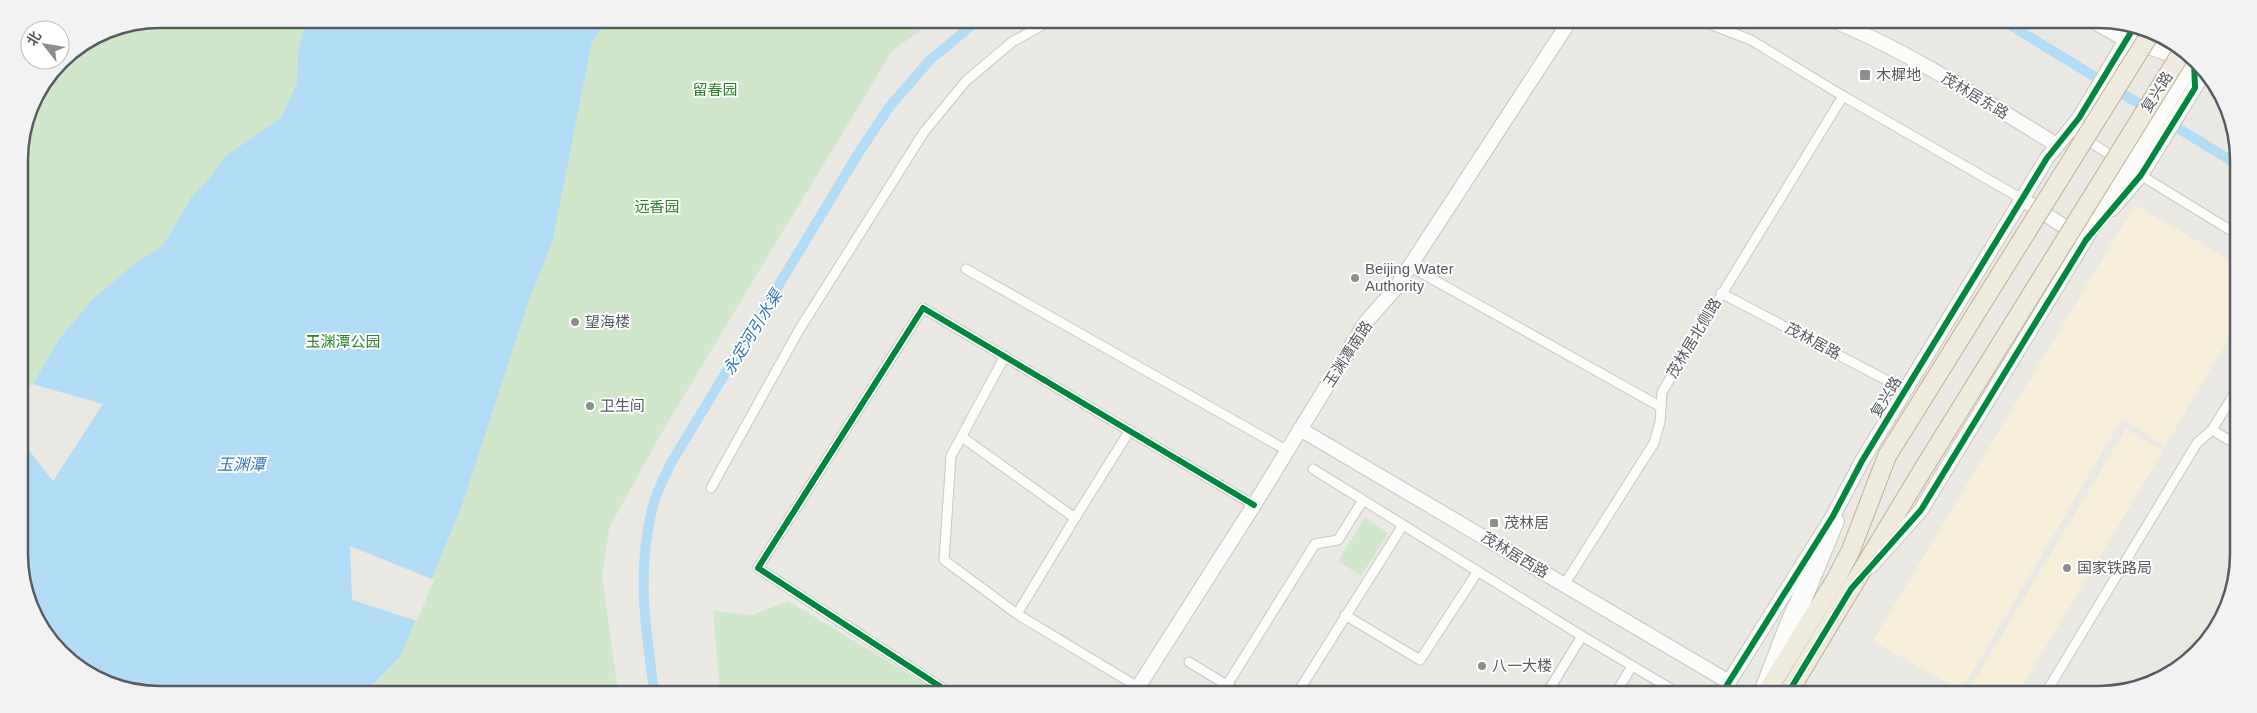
<svg xmlns="http://www.w3.org/2000/svg" width="2257" height="713" font-family="Arial,'Noto Sans SC',sans-serif">
<style>
.commercial{fill:#f6eed9}
.green{fill:#d0e7cb}
.water{fill:#b3dcf6}
.pier{fill:#eae8e2}
.lines{fill:none;stroke-linecap:round;stroke-linejoin:round}
.canal{stroke:#b3dcf6;stroke-width:10}
.street-casing{stroke:#c7c7c6;stroke-width:11}
.secondary-casing{stroke:#c5c6c4;stroke-width:16}
.highway-casing{stroke:#c1b090;stroke-width:20}
.street{stroke:#fcfcfb;stroke-width:9}
.secondary{stroke:#fcfcfb;stroke-width:14}
.highway{stroke:#eeeade;stroke-width:18}
.highway-bridge-casing{stroke:#c1b090;stroke-width:20;stroke-linecap:butt}
.highway-bridge{stroke:#eeeade;stroke-width:18}
.cycleway-casing{stroke:#fff;stroke-width:9}
.cycleway{stroke:#00873e;stroke-width:6}
.poi-dot{fill:#8b8d8e;stroke:#fff;stroke-width:2}
.labels{text-anchor:middle;stroke-width:4;stroke-linejoin:round;paint-order:stroke}
.poi-label{font-size:15px;fill:#585c61;stroke:#fff;text-anchor:start}
.park-label{font-size:15px;fill:#2e832e;stroke:#fff}
.street-label{font-size:15px;fill:#585c61;stroke:#fff}
.water-label{font-size:16px;font-style:italic;fill:#3478b7;stroke:#fff}
.rim{fill:none;stroke:#585c61;stroke-width:2.5}
</style>
<rect width="100%" height="100%" fill="#eae8e2"/>
<g class="commercial">
<polygon points="2135,205 2235,263 2235,328 2165,446 2122,419 1961,691 1873,641"/>
<polygon points="2126,429 2163,451 2017,694 1986,694 1972,685"/>
</g>
<g class="green">
<polygon points="159,19 934,21 892,51 665,427 609,528 602,576 618,691 122,689 54,647 21,581 19,150 30,105 60,60 106,29"/>
<polygon points="1365,518 1388,533 1361,576 1338,561"/>
<polygon points="788,601 937,691 720,691 713,611 752,615"/>
</g>
<polygon class="water" points="307,19 608,20 592,41 552,243 529,300 462,505 400,657 367,690 122,689 54,647 21,581 20,406 60,338 93,299 137,262 159,249 169,236 192,196 210,178 226,156 281,118 297,83 298,53"/>
<g class="pier">
<polygon points="32,384 103,404 53,481 21,440 20,401"/>
<polygon points="350,546 434,580 417,621 352,600"/>
</g>
<g class="lines">
<g class="canal">
<polyline points="2007,23 2151,111"/>
<polyline points="2168,122 2235,163"/>
<path d="M654,691C645,625 636,567 654,502C658,489 665,476 671,463L858,154L890,106L930,60L977,21"/>
</g>
<defs>
<g id="street">
<polyline points="1707,23 1751,40 1843,96 2022,199"/>
<polyline points="2070,129 2118,160"/>
<polyline points="2137,173 2235,233"/>
<polyline points="1409,266 1661,407"/>
<polyline points="966,269 1288,451"/>
<polyline points="1721,293 1905,390"/>
<polyline points="1005,356 951,456 944,560 1017,614 1138,687"/>
<polyline points="2212,430 2234,443"/>
<polyline points="962,437 1075,518 1017,614"/>
<polyline points="1313,469 1582,636 1547,693"/>
<polyline points="711,488 799,330 924,132 966,81 1012,42 1050,21"/>
<polyline points="1075,518 1130,430"/>
<polyline points="1564,585 1654,443 1660,422 1662,392 1843,96"/>
<polyline points="1345,615 1420,660 1478,571"/>
<polyline points="1582,636 1678,693"/>
<polyline points="1189,662 1238,692"/>
<polyline points="1227,685 1315,544 1338,540 1363,500"/>
<polyline points="1759,690 1786,620 1817,552"/>
<polyline points="947,691 758,568 923,308 1254,505"/>
<polyline points="1298,692 1403,525"/>
<polyline points="1616,693 1632,666"/>
<polyline points="2045,694 2197,443 2212,430 2234,394"/>
</g>
<g id="secondary">
<path d="M1839,23C1915,55 1986,102 2057,145"/>
<polyline points="2098,24 2126,40 2188,60"/>
<polyline points="2022,199 2079,236"/>
<polyline points="2112,209 2141,175 2205,71 2186,56"/>
<polyline points="1300,429 1729,682"/>
<polyline points="1870,567 1921,510 2194,61"/>
<polyline points="1780,659 1837,521"/>
<polyline points="1135,692 1254,505 1366,322 1395,289 1569,22"/>
<polyline points="1722,693 1833,516 1862,461 2022,199 2047,158 2079,118 2136,24"/>
</g>
<g id="highway">
<polyline points="1766,693 1836,579 1851,550 1887,456"/>
<polyline points="1788,693 1925,466"/>
</g>
</defs>
<use href="#street" class="street-casing"/>
<use href="#secondary" class="secondary-casing"/>
<use href="#highway" class="highway-casing"/>
<use href="#street" class="street"/>
<use href="#secondary" class="secondary"/>
<use href="#highway" class="highway"/>
<defs>
<g id="highway-bridge">
<polyline points="1887,456 2150,34"/>
<polyline points="1925,466 2180,55"/>
</g>
</defs>
<use href="#highway-bridge" class="highway-bridge-casing"/>
<use href="#highway-bridge" class="highway-bridge"/>
<defs>
<g id="cycleway">
<polyline points="947,691 758,568 923,308 1254,505"/>
<polyline points="1722,693 1833,516 1862,461 2022,199 2047,158 2079,118 2136,24"/>
<polyline points="1788,693 1851,589 1921,510 2086,240 2141,175 2195,88 2194,61"/>
</g>
</defs>
<use href="#cycleway" class="cycleway-casing"/>
<use href="#cycleway" class="cycleway"/>
</g>
<g class="poi-dot">
<rect x="1859" y="69" width="12" height="12" rx="2.5"/>
<circle cx="1355" cy="278" r="5"/>
<circle cx="575" cy="322" r="5"/>
<circle cx="590" cy="406" r="5"/>
<rect x="1489" y="518" width="10" height="10" rx="2.5"/>
<circle cx="2067" cy="568" r="5"/>
<circle cx="1482" cy="666" r="5"/>
</g>
<g class="labels">
<g class="poi-label">
<text x="1876" y="80">木樨地</text>
<text x="1365" y="274">Beijing Water<tspan x="1365" dy="17">Authority</tspan></text>
<text x="585" y="327">望海楼</text>
<text x="600" y="411">卫生间</text>
<text x="1504" y="528">茂林居</text>
<text x="2077" y="573">国家铁路局</text>
<text x="1492" y="671">八一大楼</text>
</g>
<g class="park-label">
<text x="715" y="95">留春园</text>
<text x="657" y="212">远香园</text>
<text x="343" y="347">玉渊潭公园</text>
</g>
<g class="street-label">
<text transform="translate(2157 92) rotate(-58)" y="5">复兴路</text>
<text transform="translate(1975 96) rotate(31)" y="5">茂林居东路</text>
<text transform="translate(1694 338) rotate(-59)" y="5">茂林居北侧路</text>
<text transform="translate(1813 341) rotate(28)" y="5">茂林居路</text>
<text transform="translate(1348 354) rotate(-57)" y="5">玉渊潭南路</text>
<text transform="translate(1886 397) rotate(-59)" y="5">复兴路</text>
<text transform="translate(1515 555) rotate(31)" y="5">茂林居西路</text>
</g>
<g class="water-label">
<text transform="translate(752 332) rotate(-58)" y="6">永定河引水渠</text>
<text x="241" y="470">玉渊潭</text>
</g>
</g>
<path d="M0 0H2257V713H0ZM160 28H2098A132 132 0 0 1 2230 160V554A132 132 0 0 1 2098 686H160A132 132 0 0 1 28 554V160A132 132 0 0 1 160 28Z" fill="#f2f2f2" fill-rule="evenodd"/>
<path class="rim" d="M160 28H2098A132 132 0 0 1 2230 160V554A132 132 0 0 1 2098 686H160A132 132 0 0 1 28 554V160A132 132 0 0 1 160 28Z"/>
<g transform="translate(45 45) rotate(301)"><circle r="24" fill="#ffffff" stroke="#bcbec0"/>
<path d="M0-4L9 19L0 12L-9 19Z" fill="#8b8d8e"/>
<text y="-8" font-size="14" font-weight="bold" text-anchor="middle" fill="#585c61">北</text>
</g>
</svg>
